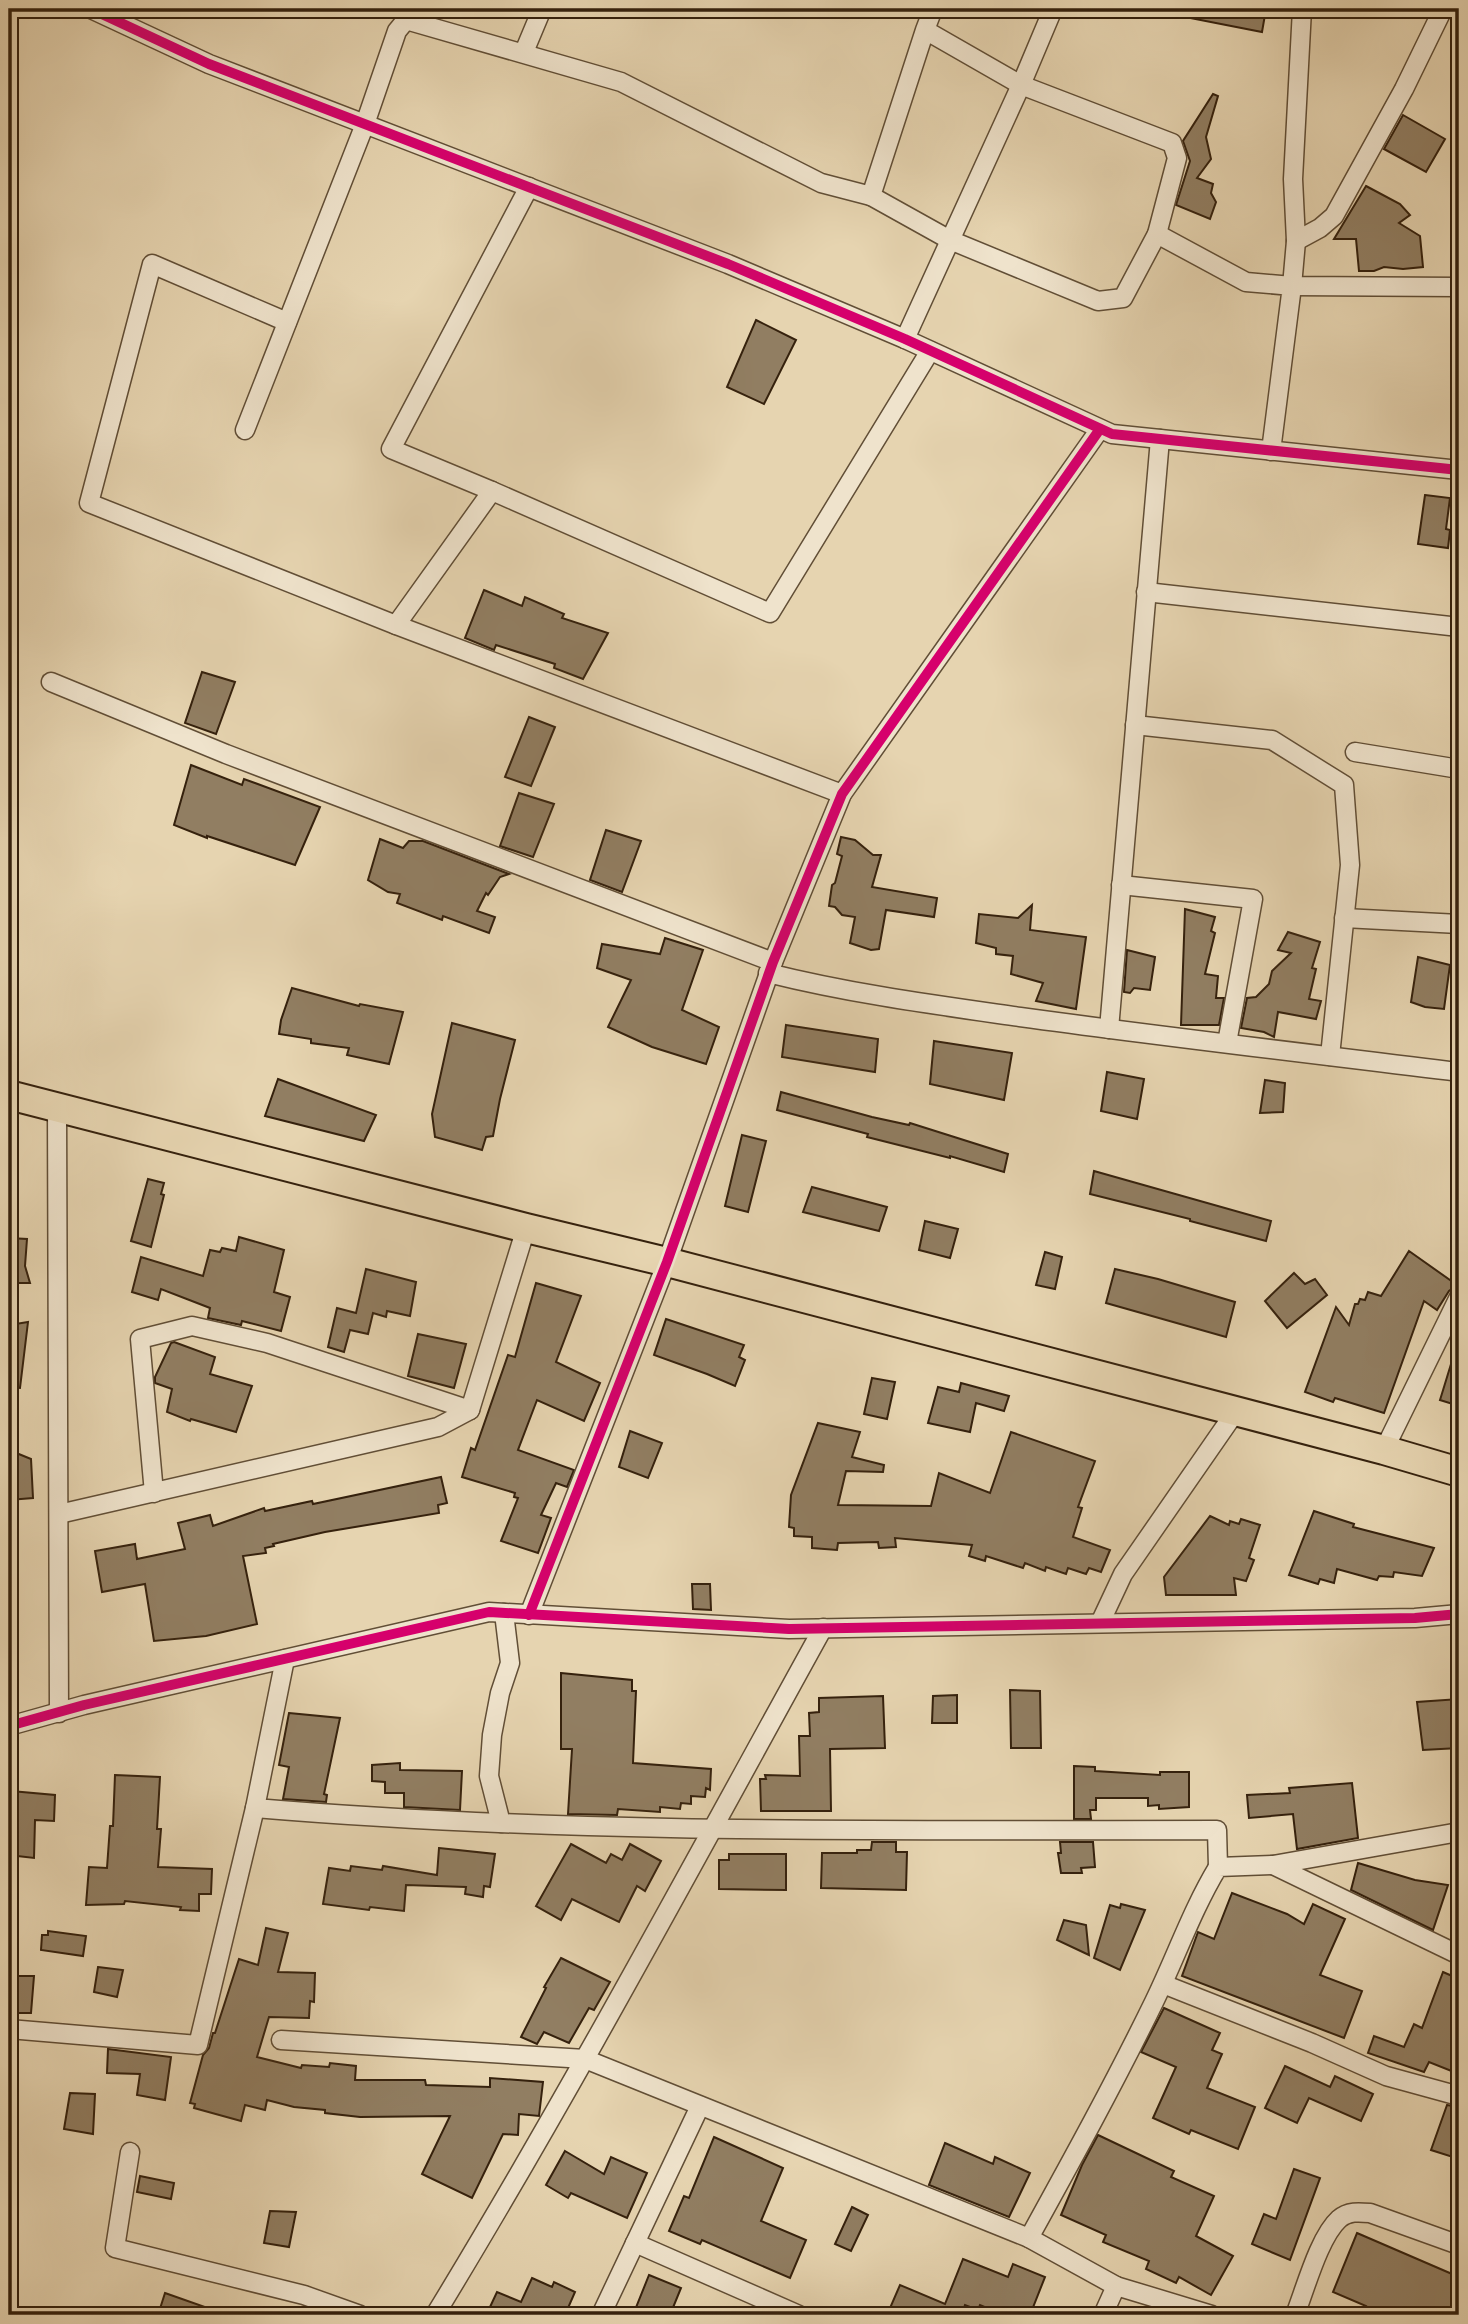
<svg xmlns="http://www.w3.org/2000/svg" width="1468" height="2324" font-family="'IM FELL English',serif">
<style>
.building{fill:#917e62;stroke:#35210d;stroke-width:2}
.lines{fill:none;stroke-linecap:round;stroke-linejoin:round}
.minor-casing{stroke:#614e36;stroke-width:21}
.primary-casing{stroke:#35210d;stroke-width:32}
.minor{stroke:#efe3cc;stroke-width:18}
.primary{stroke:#e6d4b0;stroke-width:28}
.cycleway-casing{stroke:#efe3cc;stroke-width:15}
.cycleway{stroke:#d6006c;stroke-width:10}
</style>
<rect width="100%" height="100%" fill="#e6d4b0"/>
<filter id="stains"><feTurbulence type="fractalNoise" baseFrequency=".00286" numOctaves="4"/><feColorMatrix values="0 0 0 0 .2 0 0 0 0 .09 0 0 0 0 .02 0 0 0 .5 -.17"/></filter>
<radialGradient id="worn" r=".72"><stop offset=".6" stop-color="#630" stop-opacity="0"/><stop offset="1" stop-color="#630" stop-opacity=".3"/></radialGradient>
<g class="building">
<polygon points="1186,9 1266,9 1262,32 1185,17"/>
<polygon points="1213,94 1218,96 1206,137 1211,159 1197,178 1213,184 1211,193 1216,202 1210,219 1176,205 1190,161 1183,141"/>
<polygon points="1403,115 1445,139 1426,172 1384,149"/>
<polygon points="1366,186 1400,204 1410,215 1399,223 1420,236 1423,267 1403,269 1384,267 1374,271 1359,271 1356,239 1334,239"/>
<polygon points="756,320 796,340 764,404 727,387"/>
<polygon points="1425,495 1450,498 1446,529 1450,530 1448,548 1418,544"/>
<polygon points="484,590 522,606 525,597 564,614 562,618 608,633 583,679 554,668 555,664 496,645 494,650 465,638"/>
<polygon points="202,672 235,682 216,734 185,723"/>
<polygon points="529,717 555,727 531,786 505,777"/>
<polygon points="191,765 242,785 244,779 320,807 295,865 207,836 207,838 174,825"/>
<polygon points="519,793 554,804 533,857 500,846"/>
<polygon points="606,830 641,841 622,892 590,880"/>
<polygon points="841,837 855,840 873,855 881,855 872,887 937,898 934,917 886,910 879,949 871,950 850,943 855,917 842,915 835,907 829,906 832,885 835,883 842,856 837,854"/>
<polygon points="380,839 403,848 409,841 423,841 509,874 500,877 488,895 486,893 477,911 495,917 489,933 443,916 442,920 397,903 400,894 388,892 368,880"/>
<polygon points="1032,905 1030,930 1086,937 1076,1009 1036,1001 1043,983 1011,974 1013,956 996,954 996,948 976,943 979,914 1018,918"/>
<polygon points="1185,909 1215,917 1211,931 1215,933 1205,974 1218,976 1216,998 1224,998 1219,1025 1181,1025"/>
<polygon points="1288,932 1320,942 1312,968 1316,969 1309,999 1321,1001 1316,1019 1278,1012 1274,1037 1264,1032 1241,1028 1247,998 1256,997 1269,984 1272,971 1291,953 1278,950"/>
<polygon points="665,938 703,950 682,1010 719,1027 706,1064 652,1047 608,1027 631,980 597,968 602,944 660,954"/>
<polygon points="1127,950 1155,957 1150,990 1134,988 1130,993 1124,992"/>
<polygon points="1418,957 1450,965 1444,1009 1425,1007 1411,1002"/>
<polygon points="292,988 359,1006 360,1004 403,1012 389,1064 347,1055 349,1048 311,1043 311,1039 279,1034 281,1020"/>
<polygon points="452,1023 515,1040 500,1099 493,1136 486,1137 482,1150 435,1137 432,1114"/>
<polygon points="786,1025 878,1039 875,1072 782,1057"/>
<polygon points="934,1041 1012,1053 1004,1100 930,1084"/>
<polygon points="1107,1072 1144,1079 1137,1119 1101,1111"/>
<polygon points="278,1079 376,1115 364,1141 265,1116"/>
<polygon points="1265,1080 1285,1083 1283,1112 1260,1113"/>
<polygon points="781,1092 872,1117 909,1125 910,1123 1008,1154 1004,1172 950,1156 950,1158 867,1137 868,1134 777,1110"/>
<polygon points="742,1135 766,1141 748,1212 725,1206"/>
<polygon points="1094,1171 1271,1221 1266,1241 1190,1221 1190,1219 1090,1194"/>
<polygon points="148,1179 164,1183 161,1194 164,1195 151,1247 131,1241"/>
<polygon points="812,1187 887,1207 879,1231 803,1212"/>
<polygon points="925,1221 958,1229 950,1258 919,1250"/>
<polygon points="239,1237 284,1250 274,1292 290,1297 281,1331 242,1321 241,1325 208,1318 210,1308 161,1289 158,1300 132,1292 141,1257 203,1276 210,1250 220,1252 222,1248 236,1251"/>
<polygon points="9,1238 27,1239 25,1266 30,1283 9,1283"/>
<polygon points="1409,1251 1457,1285 1449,1291 1437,1310 1424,1301 1384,1413 1335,1398 1333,1402 1305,1392 1336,1307 1349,1325 1355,1304 1358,1304 1360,1299 1365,1300 1368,1292 1381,1296"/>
<polygon points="1045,1252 1062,1257 1055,1289 1036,1285"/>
<polygon points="366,1269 416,1282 410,1316 387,1311 386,1317 373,1313 368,1334 350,1330 344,1352 328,1347 337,1308 356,1313"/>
<polygon points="1115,1269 1158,1279 1235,1302 1226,1337 1106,1303"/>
<polygon points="1294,1273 1305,1284 1315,1279 1327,1295 1287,1328 1265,1301"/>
<polygon points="536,1283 581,1296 556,1362 600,1383 584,1421 537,1400 518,1450 574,1470 567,1487 556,1483 541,1515 551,1518 538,1553 501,1541 518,1498 514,1497 515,1493 462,1477 471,1448 475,1450 508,1355 515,1357"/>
<polygon points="666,1319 744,1345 739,1357 745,1360 735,1386 707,1374 654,1355"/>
<polygon points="28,1322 20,1388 9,1387 9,1325"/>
<polygon points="418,1334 466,1344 454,1388 408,1376"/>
<polygon points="174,1342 215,1357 210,1374 252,1386 236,1432 191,1419 190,1421 167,1412 172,1389 155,1383 155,1377 171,1343"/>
<polygon points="1455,1351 1459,1351 1459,1406 1440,1400"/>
<polygon points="872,1378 895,1382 887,1419 864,1414"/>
<polygon points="961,1383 1009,1396 1004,1411 976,1403 970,1432 928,1423 938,1387 959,1392"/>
<polygon points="818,1423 860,1432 852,1457 884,1465 883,1472 846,1471 838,1505 931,1506 939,1473 990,1493 1011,1432 1095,1461 1078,1507 1082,1508 1073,1537 1110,1550 1101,1572 1089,1568 1086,1574 1068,1568 1066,1574 1046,1567 1045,1571 1025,1563 1023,1568 986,1556 985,1561 969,1556 972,1545 895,1538 896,1547 879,1548 878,1542 838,1543 837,1550 812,1548 812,1537 794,1536 794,1528 789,1527 791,1495"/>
<polygon points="630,1431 662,1443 648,1478 619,1467"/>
<polygon points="9,1450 31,1459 33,1498 9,1500"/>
<polygon points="441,1477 447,1503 438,1505 439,1513 325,1532 273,1544 274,1546 265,1548 266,1553 243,1556 257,1624 206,1636 154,1641 145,1584 102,1592 95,1551 135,1544 137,1559 185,1549 178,1523 210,1515 213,1526 264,1508 265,1511 312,1501 313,1504"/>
<polygon points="1314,1511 1354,1524 1353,1527 1434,1548 1422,1576 1394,1572 1393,1577 1379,1576 1377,1580 1337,1569 1334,1583 1320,1579 1318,1584 1289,1575"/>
<polygon points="1210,1516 1229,1525 1230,1521 1239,1524 1241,1519 1260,1525 1249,1558 1254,1560 1246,1581 1234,1578 1236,1595 1166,1595 1164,1577"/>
<polygon points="692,1584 710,1584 711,1610 693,1609"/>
<polygon points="561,1673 632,1680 632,1691 636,1691 633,1763 711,1769 710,1790 706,1788 705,1797 691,1796 691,1804 681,1803 680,1809 660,1807 660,1812 618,1809 617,1815 568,1814 572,1749 561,1749"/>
<polygon points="1010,1690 1040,1691 1041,1748 1011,1748"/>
<polygon points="957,1695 957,1723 932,1723 933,1696"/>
<polygon points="883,1696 885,1748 830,1749 831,1811 761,1811 760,1779 766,1779 765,1775 800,1776 799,1736 810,1736 809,1713 819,1712 819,1698"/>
<polygon points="1459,1699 1459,1748 1423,1750 1417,1702"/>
<polygon points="289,1713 340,1718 324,1794 327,1795 326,1802 283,1799 289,1767 279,1765"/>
<polygon points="400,1763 400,1770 462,1771 460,1810 404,1807 404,1793 385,1793 385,1782 372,1781 372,1765"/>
<polygon points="1074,1766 1095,1767 1095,1771 1160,1775 1160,1772 1189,1772 1189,1807 1159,1809 1159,1805 1148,1806 1148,1798 1096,1798 1096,1810 1090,1810 1091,1819 1074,1819"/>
<polygon points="115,1775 160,1777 157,1829 161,1829 158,1867 212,1869 211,1894 199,1894 199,1911 180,1910 181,1907 125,1901 124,1904 86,1905 89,1867 107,1868 110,1826 113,1826"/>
<polygon points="1352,1783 1358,1838 1297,1849 1293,1814 1249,1818 1247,1795 1290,1793 1289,1788"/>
<polygon points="11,1791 55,1795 54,1821 35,1820 34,1858 9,1855"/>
<polygon points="872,1842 896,1842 896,1852 907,1852 906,1890 821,1888 822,1853 857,1853 857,1850 871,1850"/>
<polygon points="1060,1842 1093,1842 1095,1867 1081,1868 1082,1873 1061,1873 1058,1853 1061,1853"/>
<polygon points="571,1844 606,1863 611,1854 622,1860 630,1844 661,1861 645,1891 637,1886 619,1922 572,1899 561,1920 536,1906"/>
<polygon points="439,1848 495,1854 490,1887 484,1886 483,1897 465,1894 466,1887 406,1885 404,1911 370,1907 369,1910 323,1904 329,1868 350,1871 351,1866 382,1870 383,1866 437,1875"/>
<polygon points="729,1854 786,1854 786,1890 719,1889 719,1860 729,1860"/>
<polygon points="1358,1863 1415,1880 1448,1885 1433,1930 1351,1890"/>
<polygon points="1232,1893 1287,1914 1304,1924 1313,1904 1345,1919 1320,1975 1362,1991 1344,2038 1182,1976 1198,1932 1214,1939"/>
<polygon points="1121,1904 1145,1910 1120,1970 1094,1958 1110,1905 1120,1908"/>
<polygon points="1064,1920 1086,1925 1089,1955 1057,1940"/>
<polygon points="266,1928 288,1933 278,1972 315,1973 314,2002 310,2001 309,2018 269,2017 257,2057 301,2068 302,2065 329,2067 330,2063 356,2066 355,2080 425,2080 426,2085 490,2087 490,2078 543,2082 539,2116 519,2114 518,2135 503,2134 472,2198 422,2174 450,2116 360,2117 325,2113 325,2110 294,2107 267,2100 265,2110 245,2105 241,2121 194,2108 195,2104 190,2103 203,2055 209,2048 213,2033 215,2033 239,1959 258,1965"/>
<polygon points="48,1931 86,1936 83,1956 41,1950 42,1935 48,1935"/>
<polygon points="561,1958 610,1982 594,2010 589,2008 569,2043 544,2032 537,2044 521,2037 546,1988 544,1987"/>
<polygon points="98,1967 123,1970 117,1997 94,1992"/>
<polygon points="1443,1972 1459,1979 1459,2074 1429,2062 1424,2072 1368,2053 1374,2036 1404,2047 1414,2024 1422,2028"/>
<polygon points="16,1976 34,1976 31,2013 9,2013 9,1977 16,1978"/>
<polygon points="1164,2008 1220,2033 1212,2050 1222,2054 1207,2088 1255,2107 1238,2149 1191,2130 1189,2134 1153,2118 1176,2067 1141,2052"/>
<polygon points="108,2049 171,2057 165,2100 137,2095 140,2074 107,2073"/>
<polygon points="1285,2066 1330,2087 1335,2076 1373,2094 1361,2121 1309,2098 1297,2123 1265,2108"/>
<polygon points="70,2093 95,2094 93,2134 64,2129"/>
<polygon points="1447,2105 1459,2107 1459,2159 1431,2150"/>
<polygon points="1098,2135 1174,2171 1171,2177 1214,2196 1196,2236 1233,2256 1211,2295 1179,2277 1176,2283 1146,2269 1149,2261 1103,2242 1106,2235 1061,2215 1082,2165"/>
<polygon points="714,2137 783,2168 761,2221 806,2240 790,2278 702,2240 700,2244 669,2231 684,2196 689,2198"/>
<polygon points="945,2143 993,2164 995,2157 1030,2173 1009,2217 929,2185"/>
<polygon points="565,2151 604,2174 611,2157 647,2173 627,2218 571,2193 568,2198 546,2185"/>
<polygon points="1294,2169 1320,2178 1290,2260 1252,2244 1264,2214 1276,2219"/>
<polygon points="140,2176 174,2183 171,2199 137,2192"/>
<polygon points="852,2207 868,2215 851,2251 835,2244"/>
<polygon points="270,2211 296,2212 289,2247 264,2243"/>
<polygon points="1357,2233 1459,2277 1459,2307 1456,2315 1362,2315 1366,2306 1333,2292"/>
<polygon points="963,2259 1008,2277 1013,2264 1045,2277 1030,2315 1004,2315 980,2305 978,2310 965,2305 963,2311 971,2315 887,2315 900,2285 945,2304"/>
<polygon points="649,2275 681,2288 670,2315 633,2315"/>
<polygon points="532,2278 552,2287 554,2282 575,2292 565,2315 510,2315 490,2307 497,2292 521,2302"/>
<polygon points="165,2293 222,2313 221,2315 158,2315"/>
</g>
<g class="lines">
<defs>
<g id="minor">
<polyline points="91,9 209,64 728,264 905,339 1112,434 1459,470"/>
<polyline points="1302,9 1293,179 1296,241 1292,286 1459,287"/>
<polyline points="406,20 621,82 821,183 871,196"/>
<polyline points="925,30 871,196 950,240 1098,301 1123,298 1157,234 1177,158 1172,143 1021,85 925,30 933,9"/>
<polyline points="524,52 542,9"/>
<polyline points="1157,234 1246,282 1292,286 1271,451"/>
<polyline points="1296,241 1320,228 1334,216 1404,89 1443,9"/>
<polyline points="287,322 152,264 89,503 396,625 842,794"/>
<polyline points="905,339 1021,85 1053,9"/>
<polyline points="245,430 365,124 397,31 406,20 409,11"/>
<polyline points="492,491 391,449 529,187"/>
<polyline points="1146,592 1459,627"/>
<polyline points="396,625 492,491 770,613 930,351"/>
<polyline points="51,682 226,754 773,962"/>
<polyline points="1135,725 1272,740 1344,785 1350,865 1330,1056"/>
<polyline points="1355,752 1459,769"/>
<polyline points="1121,885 1253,899 1227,1043"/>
<polyline points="1344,918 1459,924"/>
<path d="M768,973C852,994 936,1005 1020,1017C1166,1037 1313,1054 1459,1072"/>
<polyline points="1109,1029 1160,439"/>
<polyline points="57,1107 59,1713"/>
<polyline points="1384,1450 1459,1297"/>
<polyline points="154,1493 140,1339 192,1326 267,1343 470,1410"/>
<polyline points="59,1514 438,1427 470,1410 526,1228"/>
<polyline points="529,1615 667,1262 773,962 842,794 1100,429"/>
<polyline points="1100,1623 1123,1574 1236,1411"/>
<path d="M285,1659L255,1808C575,1835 896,1830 1217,1830L1218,1867"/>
<polyline points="9,1726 84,1705 489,1612 789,1629 1415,1618 1459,1614"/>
<polyline points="501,1823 489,1776 492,1735 500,1693 510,1663 504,1613"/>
<polyline points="1273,1865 1459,1955"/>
<polyline points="1163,1984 1312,2043 1386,2076 1459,2096"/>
<polyline points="9,2029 198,2045 255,1808"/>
<polyline points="281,2040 585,2059 1029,2238 1116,2286 1103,2315"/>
<polyline points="130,2152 115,2248 304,2295 360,2315"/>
<path d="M1029,2238C1072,2160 1115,2082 1154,2002C1176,1957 1192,1910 1218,1867L1273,1865L1459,1832"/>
<polyline points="635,2243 799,2315"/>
<polyline points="1116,2286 1212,2315"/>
<path d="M435,2315C572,2090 696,1858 823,1628"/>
<polyline points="601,2315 700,2106"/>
<path d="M1295,2315C1305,2290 1319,2237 1339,2219C1348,2211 1359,2212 1370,2213L1459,2245"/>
</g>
<polyline id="primary" points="9,1095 526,1228 667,1262 1384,1450 1459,1472"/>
</defs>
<use href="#minor" class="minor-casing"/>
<use href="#primary" class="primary-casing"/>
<use href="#minor" class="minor"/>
<use href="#primary" class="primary"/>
<defs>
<g id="cycleway">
<polyline points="91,9 209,64 728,264 905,339 1112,434 1459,470"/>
<polyline points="529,1615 667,1262 773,962 842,794 1100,429"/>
<polyline points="9,1726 84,1705 489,1612 789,1629 1415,1618 1459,1614"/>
</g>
</defs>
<use href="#cycleway" class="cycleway-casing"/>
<use href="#cycleway" class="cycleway"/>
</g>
<rect width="1468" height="2324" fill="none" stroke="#e6d4b0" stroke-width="35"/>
<rect x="10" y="10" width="1447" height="2303" fill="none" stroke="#35210d" stroke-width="3.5"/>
<rect x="18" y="18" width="1433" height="2289" fill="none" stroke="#35210d" stroke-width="2"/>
<rect width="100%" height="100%" filter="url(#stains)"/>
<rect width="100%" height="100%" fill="url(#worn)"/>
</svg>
